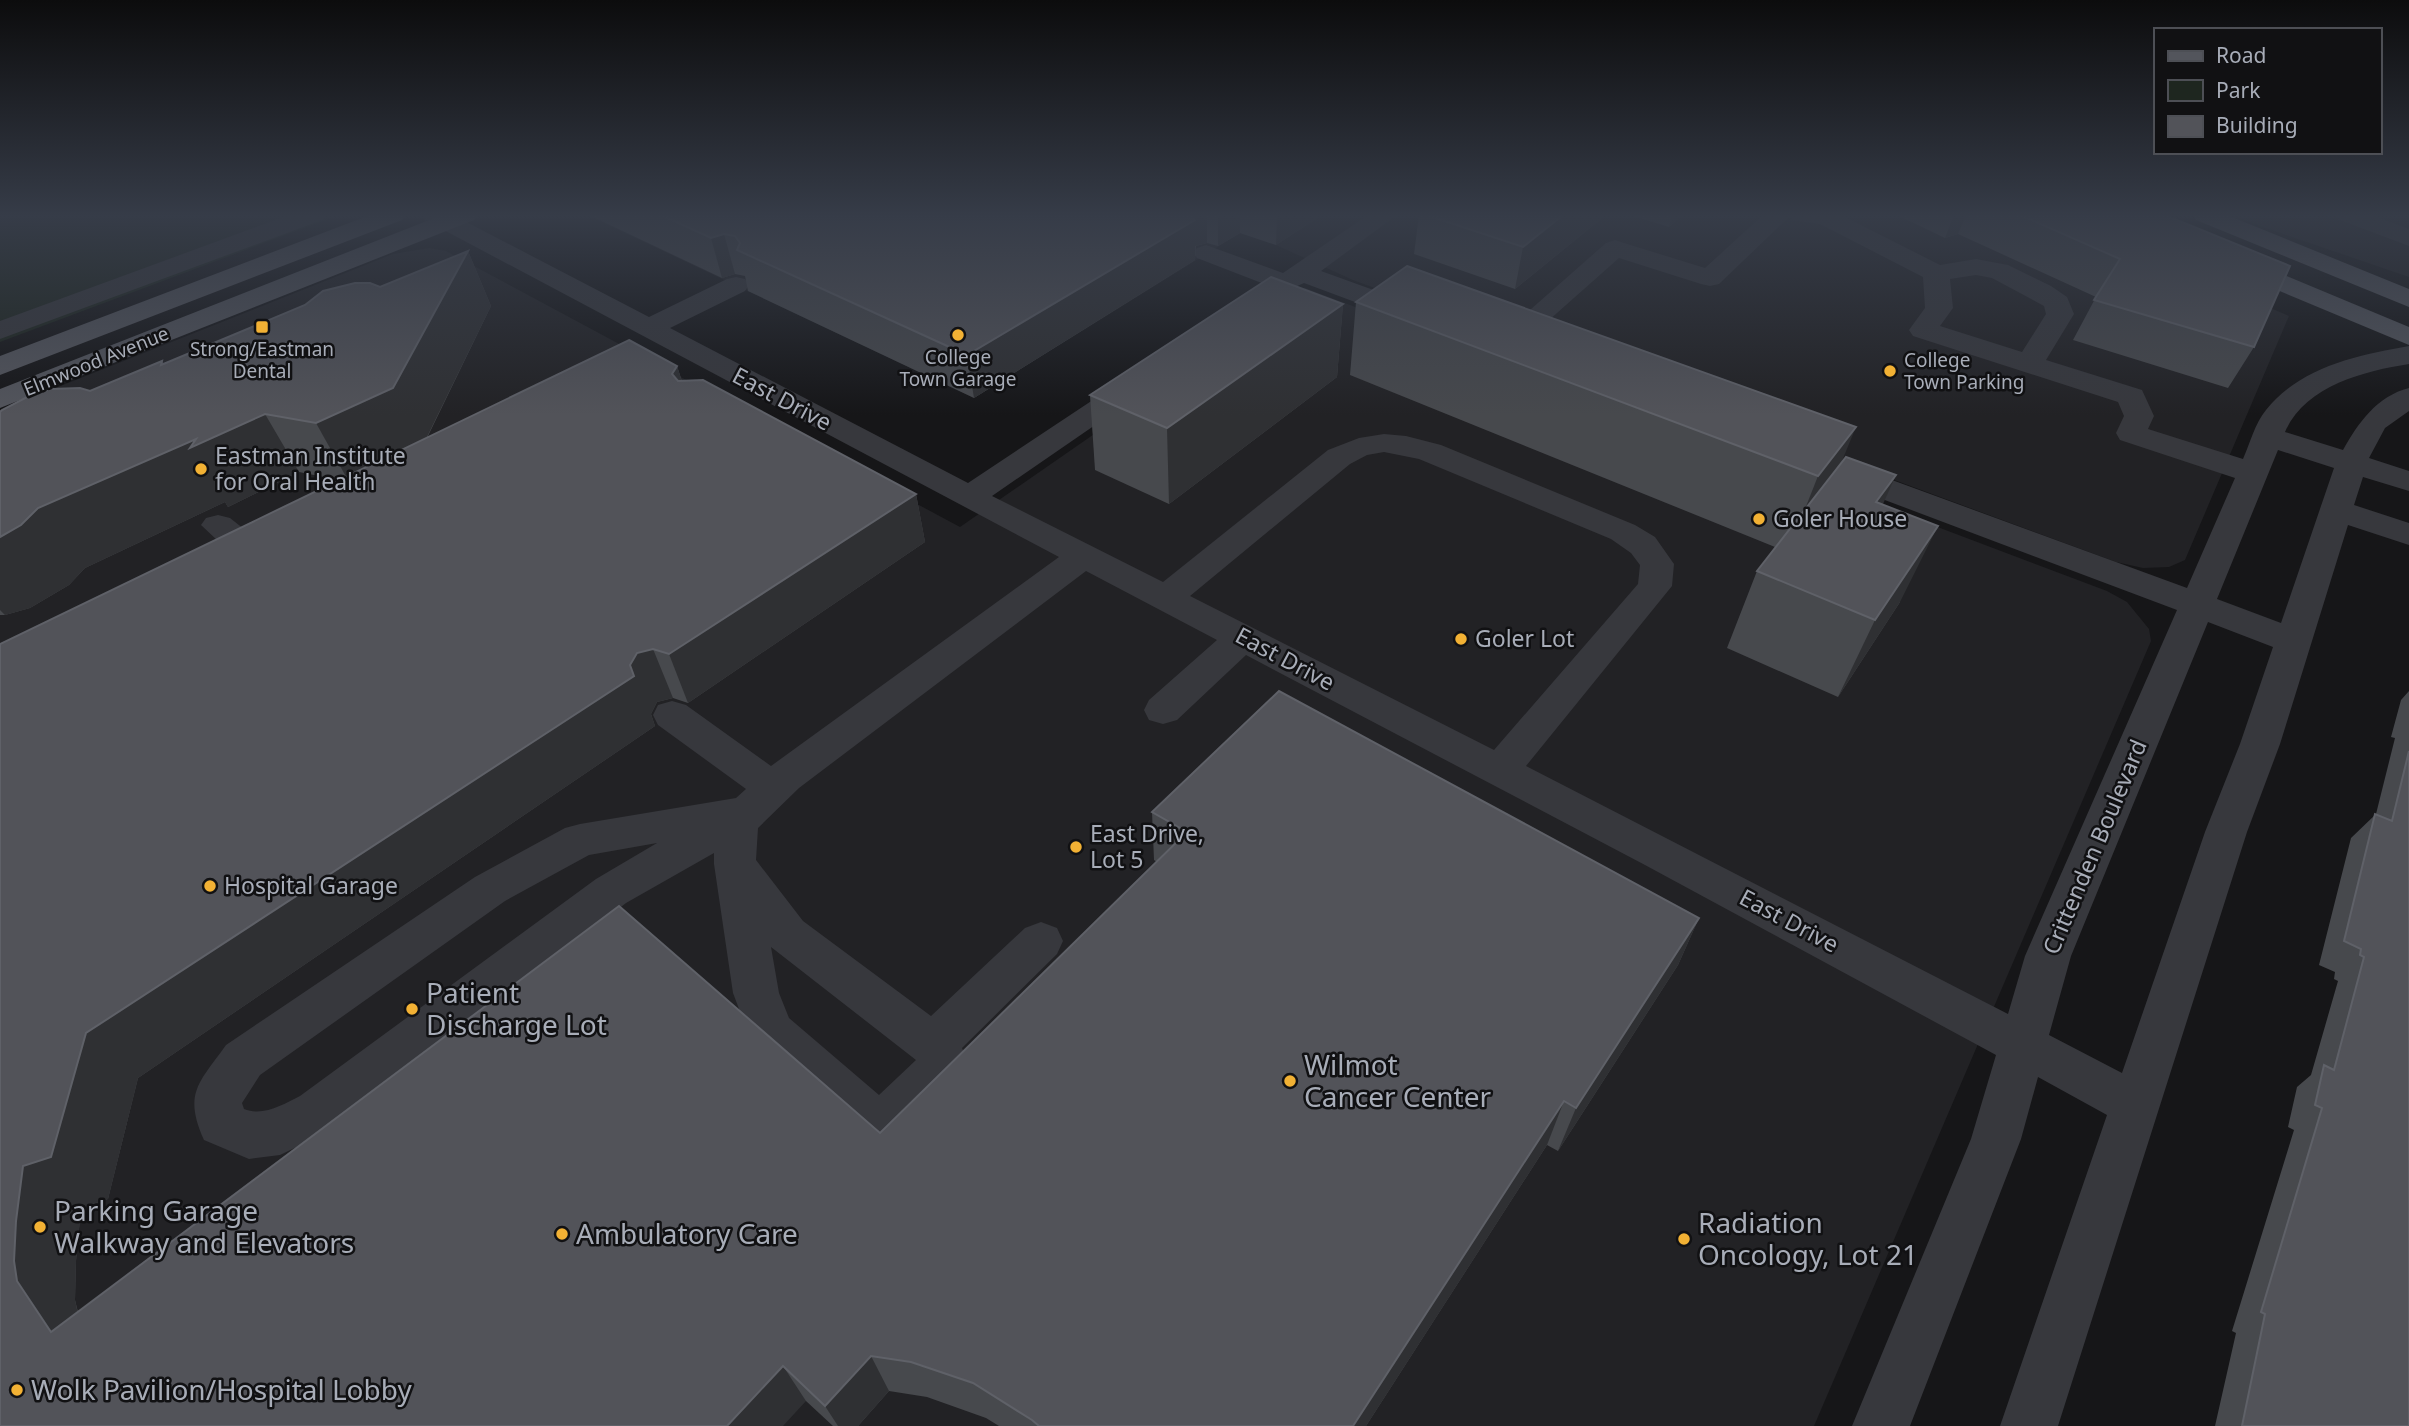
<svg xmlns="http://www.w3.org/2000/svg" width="2409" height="1426" font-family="'Noto Sans',sans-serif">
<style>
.built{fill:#222225}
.green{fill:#1e261f}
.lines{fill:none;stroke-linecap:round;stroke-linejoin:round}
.minor{fill:#37383d;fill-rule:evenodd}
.major{fill:#53555c;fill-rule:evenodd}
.wall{fill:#47494d}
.shaded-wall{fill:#2f3033}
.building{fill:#525359;stroke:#5f6168;stroke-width:2}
.poi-dot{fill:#f2b134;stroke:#111113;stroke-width:2.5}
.labels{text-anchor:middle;stroke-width:5;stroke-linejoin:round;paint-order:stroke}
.far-poi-label{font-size:19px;fill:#a8adb8;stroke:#111113}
.far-street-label{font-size:19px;fill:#a8adb8;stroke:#111113}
.street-label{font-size:23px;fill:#a8adb8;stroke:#111113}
.poi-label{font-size:23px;fill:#a8adb8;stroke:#111113;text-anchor:start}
.near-poi-label{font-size:28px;fill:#a8adb8;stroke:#111113;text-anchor:start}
</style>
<rect width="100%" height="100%" fill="#161618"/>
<g class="built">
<polygon points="587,215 2036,215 2085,229 2289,316 2185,560 2169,567 2143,568 2116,562 1353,280 1276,245 1240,233 974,398"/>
<polygon points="2233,215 2409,215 2409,277 2260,226"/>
<polygon points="429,248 446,251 960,527 1305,288 2107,591 2127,602 2149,629 2151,641 1814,1426 0,1426 0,410 393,254"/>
</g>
<polygon class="green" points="0,215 339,215 0,342"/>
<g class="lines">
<g class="minor">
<polygon points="289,215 325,215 322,220 0,339 0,321"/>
<path d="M422,215H453L649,317L727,279L736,277L745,279L749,285L745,291L670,328L968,483L1126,378L1136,375L1146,378L1151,384L1146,390L992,496L1163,582L1328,450L1359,438L1384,434L1406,436L1441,445L1635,525L1655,537L1674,564L1672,586L1526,766L2008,1014L2025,956L2177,610L1829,479L1824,472L1829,465L1840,462L1851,465L2187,588L2235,478L2120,440L2116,433L2124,416L2118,402L1913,336L1909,330L1925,308L1923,277L1820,224L1792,220L1790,216L1719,284L1710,286L1701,284L1619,258L1512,353L1502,356L1492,353L1488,347L1606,243L1615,240L1624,243L1705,268L1763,215H1841L1940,265L1976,259L2008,265L2051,286L2067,297L2074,314L2046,360L2142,390L2154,416L2148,429L2243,459C2250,443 2255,423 2266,410C2300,367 2358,355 2409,346V364C2364,371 2305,386 2285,432L2343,450C2358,423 2377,396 2409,388V411L2385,428L2369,458L2409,471V491L2363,477L2354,505L2409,523V545L2348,525L2280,744L2247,832L2058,1426H2000L2107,1115L2038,1077L2021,1139L1910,1426H1852L1971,1139L1996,1055L1645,865L1246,655L1177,720L1163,724L1149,720L1144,710L1149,700L1217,640L1086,571L799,788L758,828L756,860L803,921L931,1016L1025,928L1041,922L1057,928L1063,941L1057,954L962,1048L969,1064C960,1085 911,1141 888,1142C875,1142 862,1137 850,1132L753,1046L733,993L714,864V853L626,903L336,1128L280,1155L249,1159L204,1140C183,1093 199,1083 226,1045L475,877L565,828L580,824L736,798L746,789L658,725L653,715L658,705L672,701L686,705L771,766L1059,557L425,220ZM1976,275L1992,278L2044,306L2046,314L2022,352L1940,326L1953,308L1950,279ZM2278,450L2334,468L2281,623L2217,599ZM1384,452L1419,459L1611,539L1631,553L1640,565L1638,584L1494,750L1190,596L1350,464L1367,455ZM2208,622L2273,647L2240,744L2205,832L2122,1073L2049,1035L2071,956ZM657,843L596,879L300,1096C284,1104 263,1117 244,1109L242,1103L260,1075L505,901L589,855ZM771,947L916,1060L879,1095L789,1018L779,993Z"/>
<polygon points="1368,215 1397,215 1321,271 1426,309 1430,315 1426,321 1416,323 1406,321 1304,283 1286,291 1277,289 1197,258 1193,253 1197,248 1206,245 1283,273"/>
<polygon points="2337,215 2372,215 2409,229 2409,246 2340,220"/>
<polygon points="218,515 230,518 249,533 273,524 285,528 290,535 285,542 246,559 234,556 201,525 206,518"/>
</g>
<g class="major">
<polygon points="370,215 405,215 402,220 0,375 0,356"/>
<polygon points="442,215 477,215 474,220 0,408 0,389"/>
<polygon points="2193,215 2227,215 2409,289 2409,307 2196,220"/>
<polygon points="2236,255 2409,327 2409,345 2227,269 2223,263 2227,257"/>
</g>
</g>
<g class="wall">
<polygon points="589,215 1322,215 1276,245 1240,233 1218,246 1207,243 1196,246 1195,260 974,398 748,291 745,276 735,274 722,278"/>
<polygon points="1419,215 1606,215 1515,289 1414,254"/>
<polygon points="1630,215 1682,215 1669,227"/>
<polygon points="1897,215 2165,215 2254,347 2228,388 2073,340 2096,297 1958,234 1945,238"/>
<polygon points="468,251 491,306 427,438 677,366 682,381 916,494 925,542 688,703 673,698 657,702 651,714 655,726 138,1078 108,1199 81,1208 76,1261 75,1300 78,1312 880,1133 1157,862 1154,860 1152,812 1699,918 1678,965 1558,1151 1547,1145 1366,1426 999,1426 986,1418 927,1397 889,1391 858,1426 833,1426 806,1401 0,1426 339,480 299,472 228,507 225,502 85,568 69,585 30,608 5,615 0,615 0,412 90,391 162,361 164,364 305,305 380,287"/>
<polygon points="1356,302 1842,462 1883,505 1900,602 1838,697 1727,648 1757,571 1775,547 1350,375"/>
<polygon points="1343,304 1337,377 1169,504 1095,470 1090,395"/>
<polygon points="2409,691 2409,1426 2215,1426 2236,1333 2232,1331 2294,1130 2288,1127 2297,1087 2311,1075 2338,981 2334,979 2335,972 2319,965 2351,838 2376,814 2395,738 2391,737 2401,700"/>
</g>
<g class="shaded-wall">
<polygon points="1190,215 1207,215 1207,243 1195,246 1195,260 974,398 967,355"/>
<polygon points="1218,215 1240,215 1240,233 1218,246"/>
<polygon points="1277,215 1322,215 1276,245"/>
<polygon points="1563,215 1606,215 1515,289 1523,247"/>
<polygon points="1672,215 1682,215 1669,227"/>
<polygon points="1954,215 1966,215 1958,234 1945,238"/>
<polygon points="724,234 735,274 722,278 711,238"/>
<polygon points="468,251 491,306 422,447 349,482 316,423"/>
<polygon points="1343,304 1337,377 1169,504 1167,428"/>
<polygon points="677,366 692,413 672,374"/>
<polygon points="265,414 299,472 228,507 225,502 85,568 69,585 30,608 5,615 0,610 0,537 38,508 196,439"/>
<polygon points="1856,427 1825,502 1788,552 1818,476"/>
<polygon points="1896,475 1862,551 1876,502"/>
<polygon points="916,494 925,542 688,703 669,654"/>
<polygon points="1938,526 1900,602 1838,697 1875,620"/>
<polygon points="653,649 673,698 657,702 651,714 655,726 138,1078 108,1199 81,1208 76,1261 75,1300 79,1319 51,1332 17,1281 0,1251 16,1221 23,1166 86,1033 630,665 637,653"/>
<polygon points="1699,918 1678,965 1558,1151 1576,1108"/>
<polygon points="1564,1101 1547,1145 1366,1426 1353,1426"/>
<polygon points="871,1356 889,1391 858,1426 838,1426 825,1406"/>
<polygon points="783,1366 806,1401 783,1426 727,1426"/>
</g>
<g class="building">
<polygon points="661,215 1192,215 1195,220 967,355 737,250 740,243 735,236 724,234 711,238"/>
<polygon points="1426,215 1563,215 1523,247"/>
<polygon points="2020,215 2165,215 2290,266 2254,347 2094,300 2120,259"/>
<polygon points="468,251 393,388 316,423 265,414 190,448 196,439 38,508 21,525 0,537 0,412 2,410 31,395 51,389 80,388 90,391 162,361 161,365 305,305 323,291 355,283 370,283 380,287"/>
<polygon points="1407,266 1856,427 1818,476 1356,302"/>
<polygon points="1271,277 1343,304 1167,428 1090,395"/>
<polygon points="629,340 677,366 672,374 678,381 703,380 916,494 669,654 653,649 637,653 630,665 634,676 86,1033 51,1157 23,1166 16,1221 14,1261 17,1281 51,1332 619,906 880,1133 1187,832 1152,812 1279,691 1699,918 1576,1108 1564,1101 1353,1426 1039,1426 1032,1420 973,1383 911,1362 871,1356 825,1406 783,1366 727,1426 0,1426 0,644"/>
<polygon points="1846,457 1896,475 1876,502 1938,526 1875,620 1757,571"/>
<polygon points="2409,751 2409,1426 2242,1426 2265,1314 2261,1312 2322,1108 2315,1105 2324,1065 2334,1070 2364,957 2360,955 2361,949 2344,941 2375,814 2392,821"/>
</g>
<linearGradient id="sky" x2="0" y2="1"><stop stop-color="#0c0c0d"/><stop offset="0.52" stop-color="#363c48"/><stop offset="1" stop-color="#363c48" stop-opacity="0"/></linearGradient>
<rect width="2409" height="415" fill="url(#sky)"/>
<g class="poi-dot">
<rect x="255" y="320" width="14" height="14" rx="3.5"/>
<circle cx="958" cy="335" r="7"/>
<circle cx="1890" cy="371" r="7"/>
<circle cx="201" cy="469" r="7"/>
<circle cx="1759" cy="519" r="7"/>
<circle cx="1461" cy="639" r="7"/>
<circle cx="1076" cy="847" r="7"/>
<circle cx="210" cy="886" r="7"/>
<circle cx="412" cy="1009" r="7"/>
<circle cx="1290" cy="1081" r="7"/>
<circle cx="40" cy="1227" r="7"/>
<circle cx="562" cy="1234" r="7"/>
<circle cx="1684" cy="1239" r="7"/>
<circle cx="17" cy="1390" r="7"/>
</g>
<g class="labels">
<g class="far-poi-label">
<text x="262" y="356">Strong/Eastman<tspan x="262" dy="22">Dental</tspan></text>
<text x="958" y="364">College<tspan x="958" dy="22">Town Garage</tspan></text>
<text x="1904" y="367" text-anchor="start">College<tspan x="1904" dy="22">Town Parking</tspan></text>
</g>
<g class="far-street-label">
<text transform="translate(96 361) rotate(-22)" y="7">Elmwood Avenue</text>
</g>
<g class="street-label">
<text transform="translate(782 399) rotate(28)" y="8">East Drive</text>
<text transform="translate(1285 659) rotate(28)" y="8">East Drive</text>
<text transform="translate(2095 847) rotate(-67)" y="8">Crittenden Boulevard</text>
<text transform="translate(1789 921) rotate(28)" y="8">East Drive</text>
</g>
<g class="poi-label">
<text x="215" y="464">Eastman Institute<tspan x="215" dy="26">for Oral Health</tspan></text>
<text x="1773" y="527">Goler House</text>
<text x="1475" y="647">Goler Lot</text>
<text x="1090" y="842">East Drive,<tspan x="1090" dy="26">Lot 5</tspan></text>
<text x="224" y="894">Hospital Garage</text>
</g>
<g class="near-poi-label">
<text x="426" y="1003">Patient<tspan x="426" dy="32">Discharge Lot</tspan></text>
<text x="1304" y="1075">Wilmot<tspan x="1304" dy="32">Cancer Center</tspan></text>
<text x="54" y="1221">Parking Garage<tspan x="54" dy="32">Walkway and Elevators</tspan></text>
<text x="1698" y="1233">Radiation<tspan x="1698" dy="32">Oncology, Lot 21</tspan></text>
<text x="576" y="1244">Ambulatory Care</text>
<text x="31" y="1400">Wolk Pavilion/Hospital Lobby</text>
</g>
</g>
<rect x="2154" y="28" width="228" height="126" fill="#111113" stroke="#4d4f55" stroke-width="2"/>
<rect x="2168" y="51" width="35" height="10" fill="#53555c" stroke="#4d4f55" stroke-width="2"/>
<text x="2216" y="63" font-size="21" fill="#a8adb8">Road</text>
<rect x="2168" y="80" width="35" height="21" fill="#1e261f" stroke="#4d4f55" stroke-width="2"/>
<text x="2216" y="98" font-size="21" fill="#a8adb8">Park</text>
<rect x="2168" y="116" width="35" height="21" fill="#525359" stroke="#4d4f55" stroke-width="2"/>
<text x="2216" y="133" font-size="21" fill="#a8adb8">Building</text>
</svg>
